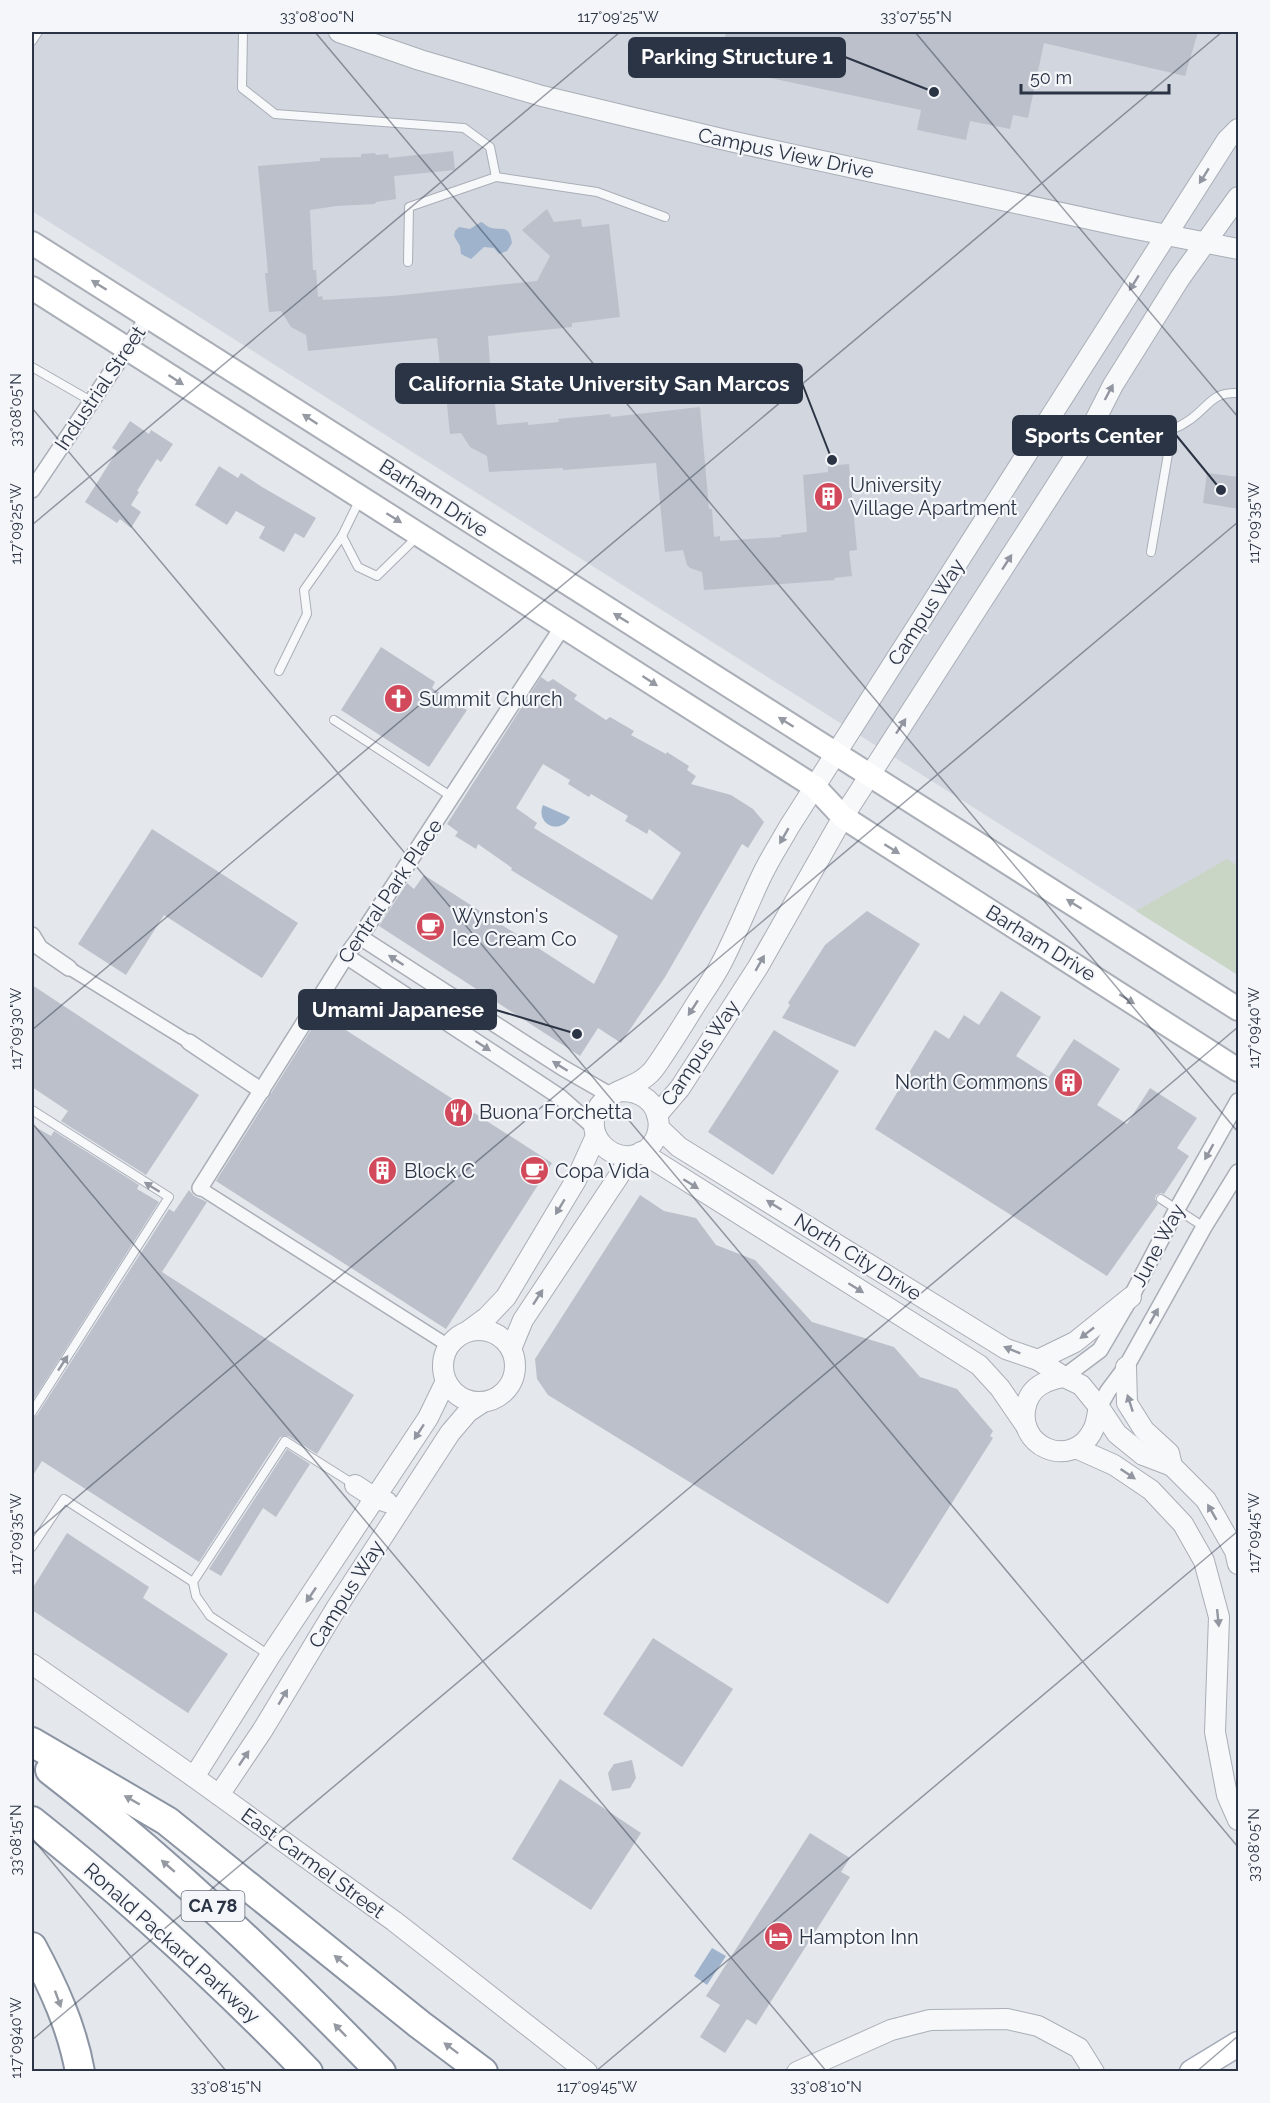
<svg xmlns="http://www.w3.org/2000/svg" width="1270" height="2103" font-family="Raleway,sans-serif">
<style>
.built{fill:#d2d6de}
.green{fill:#c9d6c5}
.water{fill:#9fb4cc}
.building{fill:#bbc0ca;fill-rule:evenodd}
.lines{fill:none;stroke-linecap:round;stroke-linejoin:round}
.service-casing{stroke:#a9aeb7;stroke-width:10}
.pedestrian-casing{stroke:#a9aeb7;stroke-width:15}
.minor-casing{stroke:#a9aeb7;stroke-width:18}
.tertiary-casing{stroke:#a9aeb7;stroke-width:22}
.secondary-casing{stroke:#a9aeb7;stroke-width:26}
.primary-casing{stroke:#a3abb8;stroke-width:27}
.motorway-casing{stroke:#8b94a3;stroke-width:32}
.service{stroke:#f7f8fa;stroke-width:8}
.pedestrian{stroke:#f7f8fa;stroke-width:12}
.minor{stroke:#f7f8fa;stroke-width:15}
.tertiary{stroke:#f7f8fa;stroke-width:20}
.secondary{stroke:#fff;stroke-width:22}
.primary{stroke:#fff;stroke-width:24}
.motorway{stroke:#fff;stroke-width:28}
.oneway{fill:#9196a0}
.oneway2{fill:#959aa2}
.ticks{fill:none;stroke:#2b3445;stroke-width:1.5;stroke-opacity:0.45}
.labels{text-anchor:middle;stroke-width:4.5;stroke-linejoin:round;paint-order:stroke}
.shield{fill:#f4f6f9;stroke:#676e7b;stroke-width:1.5}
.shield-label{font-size:18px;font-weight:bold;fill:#2b3445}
.street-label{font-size:20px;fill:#2b3445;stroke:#f4f6f9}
.poi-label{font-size:20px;fill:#2b3445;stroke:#f4f6f9;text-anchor:start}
.leader{fill:none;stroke:#2b3445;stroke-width:2}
.callout-dot{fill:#2b3445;stroke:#f4f6f9;stroke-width:2}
.callout{fill:#2b3445;stroke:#2b3445;stroke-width:2}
.callout-label{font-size:21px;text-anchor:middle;font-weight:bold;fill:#fff}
.neatline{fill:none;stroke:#2b3445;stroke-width:2}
.ticks-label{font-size:15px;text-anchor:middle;fill:#2b3445}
</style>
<rect width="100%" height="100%" fill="#e4e7ec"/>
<polygon class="built" points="32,32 1238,32 1238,975 32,211"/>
<polygon class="green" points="1227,859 1238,866 1238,975 1136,911"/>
<g class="water">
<path d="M481,222C484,223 486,226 489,227C500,232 509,222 512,243L507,251L499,254L494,248L484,247L471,259L461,254L460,246L454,236L455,231L459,227L470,229Z"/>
<path d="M543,805L570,817C560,836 535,824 543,805Z"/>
<polygon points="712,1948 726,1956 707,1985 694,1976"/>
</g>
<g class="building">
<polygon points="726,32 1198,32 1185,76 1044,43 1028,118 1013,115 1010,129 970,121 966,140 917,130 921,110 718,67"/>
<polygon points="453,151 455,170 394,176 396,199 376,202 375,204 336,206 310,210 313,270 316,270 318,297 322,296 323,300 392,296 537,281 550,256 522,230 547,209 554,222 581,219 582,227 609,224 620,317 572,323 572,327 488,336 492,394 494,394 497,425 528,422 528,425 559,422 558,419 610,414 611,417 700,407 709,509 712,509 714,537 720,536 720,541 781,537 781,535 807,532 803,475 828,472 828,466 849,464 857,550 849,551 852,576 834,578 835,580 704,590 702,572 690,568 687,565 683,550 665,552 656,463 563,470 563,468 489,472 487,456 470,447 461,433 450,434 443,366 440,366 437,338 308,351 306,335 291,327 281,311 269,312 265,273 268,273 258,166 320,161 320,158 361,157 361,154 375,153 376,155 388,154 389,158"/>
<polygon points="130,421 149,434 151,430 173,444 161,462 157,459 137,491 139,492 131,505 141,512 131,528 120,519 117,523 85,502 117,451 112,448"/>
<polygon points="219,466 238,478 241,473 262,487 316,518 304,538 295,533 284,552 259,538 265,527 236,511 227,525 195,505"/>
<polygon points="1207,473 1239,477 1239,509 1203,503"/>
<polygon points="381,647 435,682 432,688 467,710 429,767 341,710"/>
<path d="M541,677L548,682L553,679L577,695L574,699L606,720L610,717L634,731L631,735L666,754L667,752L689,766L687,770L696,776L691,784L731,795L753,809L764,822L748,848L742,844L665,977L621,1043L598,1028L580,1056L379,926L407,883L414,889L424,875L594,984L618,936L511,870L512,868L478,844L476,849L455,836L458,832L447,824ZM543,764L570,780L568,784L589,797L591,794L628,816L625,821L647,834L649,829L681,853L652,900L534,828L537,823L516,808Z"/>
<polygon points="152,829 298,923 262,978 164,915 126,975 78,944"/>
<polygon points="867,911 920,944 855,1047 782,1018 790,1005 788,1003 825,945"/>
<polygon points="32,985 199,1095 146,1175 61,1121 68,1111 32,1087"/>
<polygon points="1001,991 1041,1017 1016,1056 1049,1077 1074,1039 1120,1069 1097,1105 1127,1124 1150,1088 1197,1118 1177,1148 1189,1156 1164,1194 1161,1193 1156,1195 1155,1199 1158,1204 1107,1276 875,1129 935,1030 949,1039 964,1015 979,1025"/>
<polygon points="321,1014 552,1163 446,1329 216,1181"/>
<polygon points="774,1030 839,1071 773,1175 708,1132"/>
<polygon points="32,1125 51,1136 54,1131 139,1185 137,1189 159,1202 32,1402"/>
<polygon points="189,1190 194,1196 207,1202 162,1272 354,1395 317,1454 288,1436 280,1437 199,1562 42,1461 32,1477 32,1418 37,1415 169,1209 174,1212"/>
<polygon points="640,1195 664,1211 696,1218 716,1245 755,1260 812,1322 894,1347 920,1377 957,1389 993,1431 990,1436 993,1438 888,1604 548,1395 537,1379 535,1359"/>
<polygon points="287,1449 310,1464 276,1517 263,1508 221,1576 209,1569"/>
<polygon points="67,1533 149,1587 143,1598 228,1654 188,1713 32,1610 32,1589"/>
<polygon points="653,1638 733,1689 682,1767 603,1714"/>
<polygon points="632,1760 636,1778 630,1788 612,1791 608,1773 614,1764"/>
<polygon points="560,1779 641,1833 591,1910 512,1859"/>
<polygon points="810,1833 850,1858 841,1872 850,1877 756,2025 747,2019 725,2053 700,2037 720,2005 706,1996"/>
</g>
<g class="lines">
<defs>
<g id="service">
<polyline points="243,32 242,88 275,114 464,128 490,147 496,177"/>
<polyline points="32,41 38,32"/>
<polyline points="408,262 409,207 496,177 597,192 665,217"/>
<polyline points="32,367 91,401"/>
<path d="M1098,416C1131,433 1158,443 1191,419C1210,405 1212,392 1238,393"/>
<polyline points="360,499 342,536 358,567 377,576 417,537"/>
<polyline points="1151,552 1172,431"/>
<polyline points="279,671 307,614 304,590 342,536"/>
<polyline points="334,720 452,797"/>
<polyline points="32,1110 169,1197 32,1412"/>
<polyline points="1161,1199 1204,1227"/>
<polyline points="32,1547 64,1499 193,1582"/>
<polyline points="269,1655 210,1616 196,1596 193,1582 285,1441 355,1485"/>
</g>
<g id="pedestrian">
<polyline points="69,968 189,1042"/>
<polyline points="200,1188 449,1346"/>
</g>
<g id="minor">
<polyline points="32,490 149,316"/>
<polyline points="32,935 40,948 69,968"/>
<polyline points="360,937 563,1068 610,1095"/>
<polyline points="346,956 560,1097 594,1127"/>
<polyline points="189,1042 262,1091"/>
<polyline points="200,1188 346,956 360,937 563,626"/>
<polyline points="1064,1377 1100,1350 1131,1297 1177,1209 1238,1101"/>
<polyline points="1099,1407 1108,1391 1126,1367 1204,1227 1238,1172"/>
</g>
<g id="tertiary">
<polyline points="339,32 420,60 542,96 730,141 1126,227 1238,249"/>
<path d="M619,1091C668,1089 671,1150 631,1156C608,1158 589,1137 595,1115C603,1087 639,1092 656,1066C670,1046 683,1025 696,1004C705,990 715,976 722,962C737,933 748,904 762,875C770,858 780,843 789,827L1227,140L1238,129"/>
<polyline points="657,1115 680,1088 758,967 843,817 1083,444 1113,385 1180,278 1238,197"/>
<polyline points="659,1128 679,1147 1006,1349 1038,1360 1064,1377"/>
<polyline points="641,1152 979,1365 1000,1388 1024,1423"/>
<circle cx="479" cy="1366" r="36"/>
<polyline points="468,1331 487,1317 506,1297 576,1180 596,1136"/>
<polyline points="511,1349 523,1320 632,1156"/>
<polyline points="1038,1360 1075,1342 1131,1297"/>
<polyline points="1126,1367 1127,1403 1144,1430 1169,1453 1172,1466"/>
<path d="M1064,1377L1081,1385L1099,1407C1097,1414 1097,1423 1093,1430C1072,1472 1012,1446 1027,1402C1030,1393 1037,1386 1046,1382C1051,1380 1058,1378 1064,1377Z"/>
<polyline points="1099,1407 1117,1434 1143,1455 1172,1466 1206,1500 1235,1551 1238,1564"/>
<polyline points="1076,1448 1114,1465 1151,1490 1183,1524 1204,1561 1219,1617 1215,1732 1227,1795 1238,1820"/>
<polyline points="355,1485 375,1498 387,1502"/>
<polyline points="32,1664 194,1777 394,1921 587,2072"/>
<polyline points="194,1777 270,1656 428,1418 446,1381"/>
<polyline points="219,1795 262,1731 337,1607 450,1433 468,1412 483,1402"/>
<polyline points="797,2072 891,2030 930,2020 1007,2019 1038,2026 1079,2048 1094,2072"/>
</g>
<g id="secondary">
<polyline points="32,243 1238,1009"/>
<polyline points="32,288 815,787 843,817 1238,1070"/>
</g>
<polyline id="primary" points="1192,2072 1238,2044"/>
<g id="motorway">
<polyline points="32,1742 167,1821 419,2024 483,2072"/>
<path d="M50,1770C169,1862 276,1964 381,2072"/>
<path d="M32,1821C129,1898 221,1982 308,2072"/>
<path d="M32,1947C53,1986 72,2027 80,2072"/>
</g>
</defs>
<use href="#service" class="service-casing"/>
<use href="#pedestrian" class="pedestrian-casing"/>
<use href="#minor" class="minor-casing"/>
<use href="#tertiary" class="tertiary-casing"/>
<use href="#secondary" class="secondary-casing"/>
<use href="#primary" class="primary-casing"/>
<use href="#motorway" class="motorway-casing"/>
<use href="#service" class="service"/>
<use href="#pedestrian" class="pedestrian"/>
<use href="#minor" class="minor"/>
<use href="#tertiary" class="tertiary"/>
<use href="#secondary" class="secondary"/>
<use href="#primary" class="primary"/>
<use href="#motorway" class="motorway"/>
</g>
<defs><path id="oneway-solid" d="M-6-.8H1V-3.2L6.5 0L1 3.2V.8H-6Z" transform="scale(1.5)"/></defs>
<g class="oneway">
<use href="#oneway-solid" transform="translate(1204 176) rotate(122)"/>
<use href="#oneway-solid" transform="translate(1134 283) rotate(122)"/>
<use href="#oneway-solid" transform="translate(1109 392) rotate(-62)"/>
<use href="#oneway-solid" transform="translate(1007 562) rotate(-57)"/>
<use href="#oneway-solid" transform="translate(901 726) rotate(-57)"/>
<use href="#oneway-solid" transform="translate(784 836) rotate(120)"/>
<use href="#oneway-solid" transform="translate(396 960) rotate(-147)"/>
<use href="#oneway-solid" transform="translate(760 963) rotate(-60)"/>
<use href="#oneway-solid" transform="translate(693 1008) rotate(123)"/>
<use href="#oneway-solid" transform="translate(483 1046) rotate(33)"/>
<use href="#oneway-solid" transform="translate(560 1066) rotate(-148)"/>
<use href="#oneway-solid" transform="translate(1209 1152) rotate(119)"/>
<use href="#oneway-solid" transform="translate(691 1184) rotate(32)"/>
<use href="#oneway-solid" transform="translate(152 1187) rotate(-148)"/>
<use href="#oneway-solid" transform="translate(774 1205) rotate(-148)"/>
<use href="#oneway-solid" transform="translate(560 1207) rotate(121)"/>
<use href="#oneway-solid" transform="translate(856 1288) rotate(32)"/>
<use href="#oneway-solid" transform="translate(538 1297) rotate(-57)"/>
<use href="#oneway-solid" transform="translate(1154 1316) rotate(-61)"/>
<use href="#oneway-solid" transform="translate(1087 1333) rotate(142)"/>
<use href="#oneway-solid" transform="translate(1012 1350) rotate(-158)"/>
<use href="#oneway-solid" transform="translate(63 1363) rotate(-57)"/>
<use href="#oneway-solid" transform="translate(1130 1403) rotate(-108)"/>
<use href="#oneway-solid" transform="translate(419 1432) rotate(123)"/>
<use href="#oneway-solid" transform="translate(1128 1474) rotate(34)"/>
<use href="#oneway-solid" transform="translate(1212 1512) rotate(-120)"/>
<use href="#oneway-solid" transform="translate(311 1595) rotate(124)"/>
<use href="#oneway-solid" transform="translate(1218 1618) rotate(84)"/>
<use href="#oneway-solid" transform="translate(283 1697) rotate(-59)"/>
<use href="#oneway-solid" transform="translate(244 1758) rotate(-56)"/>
</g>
<g class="oneway2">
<use href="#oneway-solid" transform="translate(99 285) rotate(-148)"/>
<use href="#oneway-solid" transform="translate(176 380) rotate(33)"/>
<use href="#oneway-solid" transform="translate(310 419) rotate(-147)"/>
<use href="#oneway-solid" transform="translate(394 518) rotate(32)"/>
<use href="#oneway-solid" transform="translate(621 618) rotate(-148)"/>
<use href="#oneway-solid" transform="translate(650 681) rotate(33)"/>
<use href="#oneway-solid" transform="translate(786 722) rotate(-148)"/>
<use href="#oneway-solid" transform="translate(892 849) rotate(32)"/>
<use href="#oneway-solid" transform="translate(1074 904) rotate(-148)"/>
<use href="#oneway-solid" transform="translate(1127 999) rotate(32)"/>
<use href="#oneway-solid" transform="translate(132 1800) rotate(-150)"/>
<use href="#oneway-solid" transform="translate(168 1866) rotate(-139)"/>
<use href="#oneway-solid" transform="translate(341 1961) rotate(-141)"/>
<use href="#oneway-solid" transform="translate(58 1999) rotate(70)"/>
<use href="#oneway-solid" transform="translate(340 2030) rotate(-134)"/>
<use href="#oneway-solid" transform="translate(451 2048) rotate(-143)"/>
</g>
<path class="ticks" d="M315,32L1238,1132M915,32L1238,417M32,408L1238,1847M32,525L620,32M32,1030L1222,32M32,1123L827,2072M32,1535L1238,522M32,1838L227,2072M32,2040L1238,1027M595,2072L1238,1531M1196,2072L1238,2036"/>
<defs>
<symbol id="building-disc" viewBox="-11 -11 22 22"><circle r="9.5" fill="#d1495b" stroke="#f4f6f9"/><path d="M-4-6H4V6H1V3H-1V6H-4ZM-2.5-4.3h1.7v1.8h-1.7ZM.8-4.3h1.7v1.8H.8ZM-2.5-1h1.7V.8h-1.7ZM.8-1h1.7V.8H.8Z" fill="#fff"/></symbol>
<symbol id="church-disc" viewBox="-11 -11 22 22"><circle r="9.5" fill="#d1495b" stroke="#f4f6f9"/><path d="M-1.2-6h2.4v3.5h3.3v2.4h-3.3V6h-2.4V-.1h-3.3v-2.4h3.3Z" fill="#fff"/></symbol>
<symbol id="cafe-disc" viewBox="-11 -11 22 22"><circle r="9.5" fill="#d1495b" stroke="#f4f6f9"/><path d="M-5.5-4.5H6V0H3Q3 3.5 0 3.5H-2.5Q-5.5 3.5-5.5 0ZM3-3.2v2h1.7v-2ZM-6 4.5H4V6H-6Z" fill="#fff"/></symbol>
<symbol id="restaurant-disc" viewBox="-11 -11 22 22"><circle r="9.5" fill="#d1495b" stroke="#f4f6f9"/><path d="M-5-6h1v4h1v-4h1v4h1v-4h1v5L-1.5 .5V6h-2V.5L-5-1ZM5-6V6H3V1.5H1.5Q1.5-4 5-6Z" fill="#fff"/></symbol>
<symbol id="hotel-disc" viewBox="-11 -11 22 22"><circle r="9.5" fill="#d1495b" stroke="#f4f6f9"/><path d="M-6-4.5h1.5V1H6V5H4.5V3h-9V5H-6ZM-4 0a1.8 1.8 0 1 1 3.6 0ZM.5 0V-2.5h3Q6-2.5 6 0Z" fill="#fff"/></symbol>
</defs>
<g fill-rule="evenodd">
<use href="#building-disc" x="812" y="480" width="33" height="33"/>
<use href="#church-disc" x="382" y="682" width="33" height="33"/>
<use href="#cafe-disc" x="414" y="910" width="33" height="33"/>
<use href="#building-disc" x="1052" y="1066" width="33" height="33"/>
<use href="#restaurant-disc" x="442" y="1096" width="33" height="33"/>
<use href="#building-disc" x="366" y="1154" width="33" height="33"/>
<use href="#cafe-disc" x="518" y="1154" width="33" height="33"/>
<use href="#hotel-disc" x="762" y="1920" width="33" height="33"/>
</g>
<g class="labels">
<rect class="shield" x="181.5" y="1891" width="63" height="30" rx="4.5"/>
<g class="shield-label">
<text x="213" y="1912">CA 78</text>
</g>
<g class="street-label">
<text transform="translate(786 153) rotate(12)" y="7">Campus View Drive</text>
<text transform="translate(100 388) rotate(-56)" y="7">Industrial Street</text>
<text transform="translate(434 498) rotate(33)" y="7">Barham Drive</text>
<text transform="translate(926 612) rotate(-57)" y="7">Campus Way</text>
<text transform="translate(390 891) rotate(-56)" y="7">Central Park Place</text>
<text transform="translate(1041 943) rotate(32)" y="7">Barham Drive</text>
<text transform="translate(700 1053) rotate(-56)" y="7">Campus Way</text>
<text transform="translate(1158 1245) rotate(-62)" y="7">June Way</text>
<text transform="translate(858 1257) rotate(32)" y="7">North City Drive</text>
<text transform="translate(346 1594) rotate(-58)" y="7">Campus Way</text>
<text transform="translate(313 1863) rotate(36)" y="7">East Carmel Street</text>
<text transform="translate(172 1943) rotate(42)" y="7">Ronald Packard Parkway</text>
</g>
<g class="poi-label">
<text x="850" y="492">University<tspan x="850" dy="23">Village Apartment</tspan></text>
<text x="419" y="706">Summit Church</text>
<text x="452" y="923">Wynston's<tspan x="452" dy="23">Ice Cream Co</tspan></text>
<text x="1048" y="1089" text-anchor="end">North Commons</text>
<text x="479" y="1119">Buona Forchetta</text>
<text x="404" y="1178">Block C</text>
<text x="555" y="1178">Copa Vida</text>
<text x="799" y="1944">Hampton Inn</text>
</g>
</g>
<path class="leader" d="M934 92L845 57M832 460L802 383M1221 490L1176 435M577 1034L496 1010"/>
<g class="callout-dot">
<circle cx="934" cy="92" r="6"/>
<circle cx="832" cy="460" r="6"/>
<circle cx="1221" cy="490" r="6"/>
<circle cx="577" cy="1034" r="6"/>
</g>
<g class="callout">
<rect x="629" y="38" width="216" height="39" rx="6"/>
<rect x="396" y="364" width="406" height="39" rx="6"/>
<rect x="1013" y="416" width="163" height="39" rx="6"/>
<rect x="299" y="990" width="197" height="39" rx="6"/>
</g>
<g class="callout-label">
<text x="737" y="64">Parking Structure 1</text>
<text x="599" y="391">California State University San Marcos</text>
<text x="1094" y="443">Sports Center</text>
<text x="398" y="1017">Umami Japanese</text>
</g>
<rect width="1270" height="2103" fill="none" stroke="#f4f6f9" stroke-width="66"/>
<path d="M1021 84v9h148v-9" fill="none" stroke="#2b3445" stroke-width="3"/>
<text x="1030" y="84" font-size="18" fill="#2b3445" stroke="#f4f6f9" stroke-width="4.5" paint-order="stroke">50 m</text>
<rect x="33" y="33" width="1204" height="2037" class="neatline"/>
<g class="ticks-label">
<text x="317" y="22">33°08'00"N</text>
<text x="618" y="22">117°09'25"W</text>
<text x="916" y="22">33°07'55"N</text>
<text transform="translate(16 410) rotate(-90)" y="5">33°08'05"N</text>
<text transform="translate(1254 523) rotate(-90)" y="5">117°09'35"W</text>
<text transform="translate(16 524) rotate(-90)" y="5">117°09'25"W</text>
<text transform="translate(1254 1028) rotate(-90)" y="5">117°09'40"W</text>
<text transform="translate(16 1029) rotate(-90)" y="5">117°09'30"W</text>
<text transform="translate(1254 1533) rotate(-90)" y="5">117°09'45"W</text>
<text transform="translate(16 1534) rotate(-90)" y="5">117°09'35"W</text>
<text transform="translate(16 1840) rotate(-90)" y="5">33°08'15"N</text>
<text transform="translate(1254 1845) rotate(-90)" y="5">33°08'05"N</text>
<text transform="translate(16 2038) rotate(-90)" y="5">117°09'40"W</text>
<text x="226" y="2092">33°08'15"N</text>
<text x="597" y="2092">117°09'45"W</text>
<text x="826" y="2092">33°08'10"N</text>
</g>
</svg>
